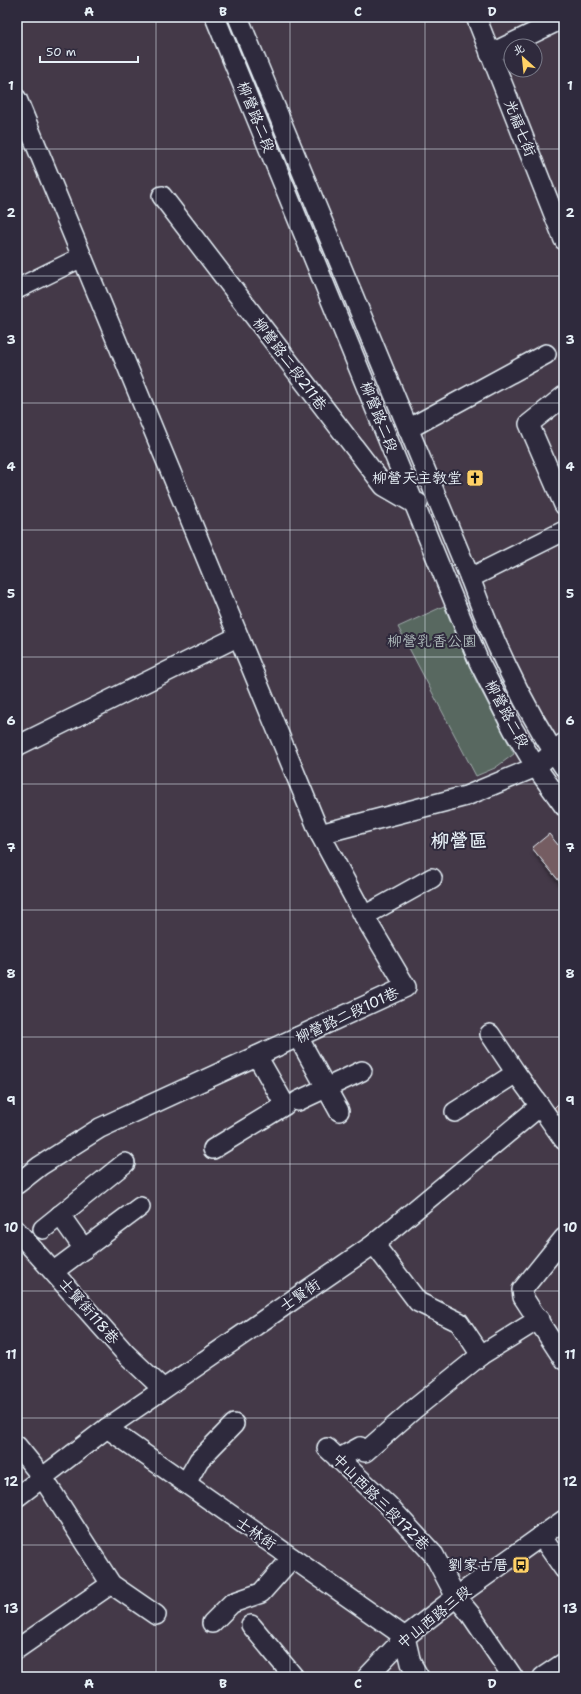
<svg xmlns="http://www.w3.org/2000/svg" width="581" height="1694" font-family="'Shantell Sans','LXGW WenKai TC',sans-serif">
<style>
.green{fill:#586860;stroke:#a0acac}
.building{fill:#745d62;stroke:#e8f1f8;filter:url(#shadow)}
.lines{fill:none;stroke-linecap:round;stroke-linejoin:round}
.minor-casing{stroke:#e8f1f8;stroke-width:22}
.minor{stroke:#2f2a3d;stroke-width:19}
.grid{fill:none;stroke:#e8f1f8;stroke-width:1;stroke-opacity:0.55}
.labels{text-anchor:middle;stroke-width:4;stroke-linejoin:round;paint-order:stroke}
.street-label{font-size:15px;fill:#e8f1f8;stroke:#2f2a3d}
.poi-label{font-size:15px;fill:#e8f1f8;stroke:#2f2a3d;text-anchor:end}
.park-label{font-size:15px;fill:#aebabb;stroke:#2f2a3d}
.district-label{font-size:19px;font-weight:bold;fill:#e8f1f8;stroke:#2f2a3d}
.neatline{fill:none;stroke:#e8f1f8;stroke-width:1.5}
.grid-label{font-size:13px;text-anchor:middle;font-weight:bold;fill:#e8f1f8}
</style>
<defs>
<filter id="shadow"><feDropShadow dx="2.5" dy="4.5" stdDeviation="2" flood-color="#0009"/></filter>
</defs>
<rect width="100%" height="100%" fill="#443948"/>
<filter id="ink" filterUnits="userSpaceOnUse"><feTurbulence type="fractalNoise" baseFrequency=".025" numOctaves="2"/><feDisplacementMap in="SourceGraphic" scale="8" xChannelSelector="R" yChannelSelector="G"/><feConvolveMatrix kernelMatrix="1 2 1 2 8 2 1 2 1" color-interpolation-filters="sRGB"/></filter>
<g filter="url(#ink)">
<polygon class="green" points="444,606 475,679 514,754 495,768 476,776 398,627"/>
<g class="building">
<polygon points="549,834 564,852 564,887 532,848"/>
<polygon points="564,1098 564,1121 553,1109"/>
</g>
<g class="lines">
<defs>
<g id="minor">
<polyline points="215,17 479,662 513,729 536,767 564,806"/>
<path d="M238,17L470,578C494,644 524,709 564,767"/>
<polyline points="476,17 564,240"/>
<polyline points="490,54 564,18"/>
<polyline points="17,99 320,834"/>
<polyline points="162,196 384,486 415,504 418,503"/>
<polyline points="17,289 82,257"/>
<polyline points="564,396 529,424 564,505"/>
<polyline points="408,429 546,354"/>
<polyline points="470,578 564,531"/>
<polyline points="17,746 237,637"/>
<polyline points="364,916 432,878"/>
<polyline points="490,1034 516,1073 540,1106"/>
<polyline points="298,1037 339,1111"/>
<polyline points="298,1101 362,1071"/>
<polyline points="455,1112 516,1073"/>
<polyline points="213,1149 285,1105 257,1056"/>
<polyline points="17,1184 40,1166 100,1128 406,987 364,916 320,834 466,796 536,767 564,743"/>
<polyline points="60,1215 84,1249"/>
<polyline points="43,1229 125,1163"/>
<polyline points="17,1231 126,1354 163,1389"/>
<polyline points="564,1238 522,1290 523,1297 564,1360"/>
<polyline points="374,1244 418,1302 459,1322 481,1355"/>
<polyline points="54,1271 140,1207"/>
<polyline points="107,1428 405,1637 411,1663 419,1677"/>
<polyline points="17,1446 43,1478 111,1584 156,1615"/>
<polyline points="327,1448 388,1505 434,1555 456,1597 471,1615 513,1677"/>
<polyline points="338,1459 360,1447 365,1452 413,1410 481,1355 539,1319"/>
<polyline points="186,1483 199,1460 234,1424"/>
<polyline points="17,1497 107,1428 374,1244 540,1106 564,1140"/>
<polyline points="541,1536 564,1569"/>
<polyline points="212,1623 232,1603 261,1593 292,1558"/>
<polyline points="251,1625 294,1677"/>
<polyline points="17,1649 111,1584"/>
<polyline points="367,1677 405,1637 456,1597 564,1520"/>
<polyline points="543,1677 564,1663"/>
</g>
</defs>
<use href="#minor" class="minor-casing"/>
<use href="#minor" class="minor"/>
</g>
</g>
<path class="grid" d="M156,17V1677M290,17V1677M425,17V1677M17,149H564M17,276H564M17,403H564M17,530H564M17,657H564M17,784H564M17,910H564M17,1037H564M17,1164H564M17,1291H564M17,1418H564M17,1545H564"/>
<defs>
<symbol id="church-square" viewBox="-11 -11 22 22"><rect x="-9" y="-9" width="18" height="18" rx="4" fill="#ffd166" stroke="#2f2a3d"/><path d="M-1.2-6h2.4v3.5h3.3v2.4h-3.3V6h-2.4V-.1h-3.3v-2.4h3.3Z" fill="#111"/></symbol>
<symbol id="bus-square" viewBox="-11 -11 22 22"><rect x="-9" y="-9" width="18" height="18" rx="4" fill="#ffd166" stroke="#2f2a3d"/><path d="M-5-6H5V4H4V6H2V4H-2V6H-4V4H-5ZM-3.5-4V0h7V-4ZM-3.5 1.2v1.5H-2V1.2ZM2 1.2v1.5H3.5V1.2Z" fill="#111"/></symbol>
</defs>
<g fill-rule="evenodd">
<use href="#church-square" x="465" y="468" width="20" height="20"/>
<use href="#bus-square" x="511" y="1555" width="20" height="20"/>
</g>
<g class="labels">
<g class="street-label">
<text transform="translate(256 117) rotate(68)" y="5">柳營路二段</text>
<text transform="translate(520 128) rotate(68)" y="5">光福七街</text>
<text transform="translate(290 364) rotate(53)" y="5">柳營路二段211巷</text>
<text transform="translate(379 417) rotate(68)" y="5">柳營路二段</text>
<text transform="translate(507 714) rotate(62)" y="5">柳營路二段</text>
<text transform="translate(347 1015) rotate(-25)" y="5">柳營路二段101巷</text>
<text transform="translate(300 1295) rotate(-34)" y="5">士賢街</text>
<text transform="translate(89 1311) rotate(49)" y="5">士賢街118巷</text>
<text transform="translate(381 1502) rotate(45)" y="5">中山西路三段172巷</text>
<text transform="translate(256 1533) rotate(35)" y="5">士林街</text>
<text transform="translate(434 1617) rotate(-39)" y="5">中山西路三段</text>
</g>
<g class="poi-label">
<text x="462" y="483">柳營天主教堂</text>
<text x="508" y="1570">劉家古厝</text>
</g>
<g class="park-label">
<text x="432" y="646">柳營乳香公園</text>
</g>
<g class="district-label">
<text x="459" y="847">柳營區</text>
</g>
</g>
<rect width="581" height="1694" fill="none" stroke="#2f2a3d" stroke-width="44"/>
<g transform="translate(523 58) rotate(333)"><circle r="19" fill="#2f2a3d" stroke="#797a88"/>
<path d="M0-3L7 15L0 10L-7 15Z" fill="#ffd166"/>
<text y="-6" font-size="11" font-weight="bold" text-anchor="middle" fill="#e8f1f8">北</text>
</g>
<path d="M40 56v6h98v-6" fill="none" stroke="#e8f1f8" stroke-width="2"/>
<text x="46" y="56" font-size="12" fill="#e8f1f8" stroke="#2f2a3d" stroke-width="3" paint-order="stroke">50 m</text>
<rect x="22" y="22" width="537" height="1650" class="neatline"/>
<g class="grid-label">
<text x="89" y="16">A</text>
<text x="223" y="16">B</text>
<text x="358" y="16">C</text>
<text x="492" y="16">D</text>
<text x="11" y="90">1</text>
<text x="570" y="90">1</text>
<text x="11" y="217">2</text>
<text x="570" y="217">2</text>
<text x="11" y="344">3</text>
<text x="570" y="344">3</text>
<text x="11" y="471">4</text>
<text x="570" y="471">4</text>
<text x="11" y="598">5</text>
<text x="570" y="598">5</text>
<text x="11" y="725">6</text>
<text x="570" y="725">6</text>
<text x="11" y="852">7</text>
<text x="570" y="852">7</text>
<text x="11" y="978">8</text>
<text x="570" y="978">8</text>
<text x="11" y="1105">9</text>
<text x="570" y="1105">9</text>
<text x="11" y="1232">10</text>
<text x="570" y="1232">10</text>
<text x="11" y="1359">11</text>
<text x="570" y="1359">11</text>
<text x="11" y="1486">12</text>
<text x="570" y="1486">12</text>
<text x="11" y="1613">13</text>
<text x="570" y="1613">13</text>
<text x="89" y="1688">A</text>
<text x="223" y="1688">B</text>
<text x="358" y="1688">C</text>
<text x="492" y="1688">D</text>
</g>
</svg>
